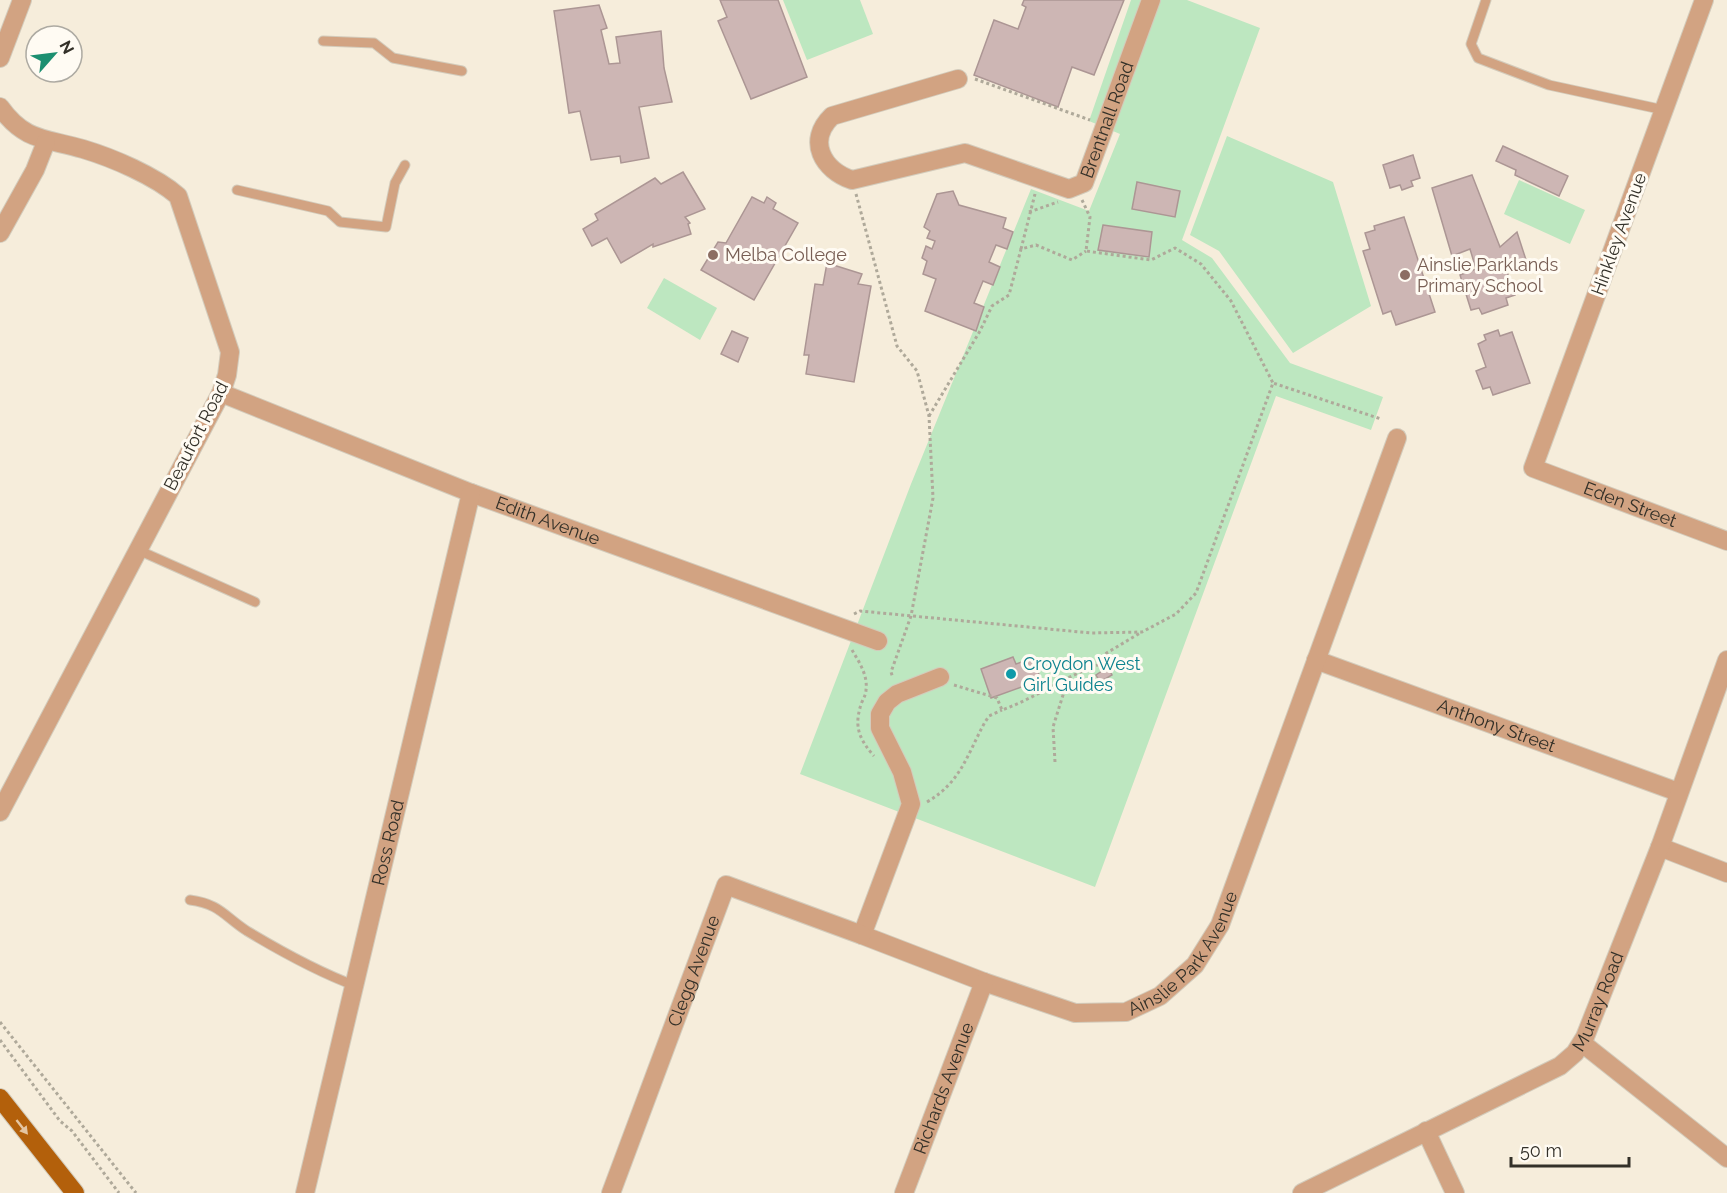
<svg xmlns="http://www.w3.org/2000/svg" width="1727" height="1193" font-family="Raleway,sans-serif">
<style>
.green{fill:#bde7c0}
.building{fill:#cdb6b4;stroke:#ac9694;stroke-width:1.5}
.lines{fill:none;stroke-linecap:round;stroke-linejoin:round}
.service-casing{stroke:#d3cbbb;stroke-width:11}
.minor-casing{stroke:#d3cbbb;stroke-width:20}
.primary-casing{stroke:#d3cbbb;stroke-width:20}
.path{stroke:#afa99a;stroke-width:3;stroke-dasharray:3 3;stroke-linecap:butt}
.service{stroke:#d2a382;stroke-width:9}
.minor{stroke:#d2a382;stroke-width:18}
.primary{stroke:#b3600b;stroke-width:18}
.oneway{fill:#e4c5a2}
.education-dot{fill:#8d6e63;stroke:#fffbf3;stroke-width:2}
.culture-dot{fill:#0f9aa8;stroke:#fffbf3;stroke-width:2}
.labels{text-anchor:middle;stroke-width:6;stroke-linejoin:round;paint-order:stroke}
.street-label{font-size:18px;fill:#333028;stroke:#fffbf3}
.education-label{font-size:18px;fill:#785e54;stroke:#fffbf3;text-anchor:start}
.culture-label{font-size:18px;fill:#0d838f;stroke:#fffbf3;text-anchor:start}
</style>
<rect width="100%" height="100%" fill="#f6eddb"/>
<g class="green">
<polygon points="783,0 860,0 873,34 807,60"/>
<polygon points="1131,0 1187,0 1260,28 1182,240 1212,258 1290,363 1383,397 1371,430 1276,396 1095,887 800,774 911,484 1031,189 1089,211 1120,134 1089,121"/>
<polygon points="1227,136 1333,182 1371,306 1293,353 1219,251 1190,235"/>
<polygon points="1519,180 1585,210 1570,244 1504,214"/>
<polygon points="664,278 717,308 700,340 647,308"/>
</g>
<g class="building">
<polygon points="720,0 778,0 807,77 751,99 718,21 727,17"/>
<polygon points="1024,0 1124,0 1094,75 1072,67 1058,107 974,75 994,20 1018,29 1026,7 1022,5"/>
<polygon points="599,5 607,28 601,30 609,64 620,63 616,37 661,31 664,68 672,102 639,107 649,158 621,163 620,156 591,160 580,111 569,113 554,11"/>
<polygon points="1503,146 1568,176 1559,196 1515,175 1516,170 1496,161"/>
<polygon points="1413,155 1420,178 1411,181 1413,186 1402,190 1400,185 1390,188 1383,165"/>
<polygon points="683,172 705,209 685,217 690,223 688,224 691,234 653,247 653,244 621,263 607,238 592,246 583,229 598,220 595,214 655,178 661,184"/>
<polygon points="1472,175 1500,247 1517,232 1527,263 1506,269 1515,295 1506,298 1508,305 1482,314 1479,308 1471,310 1460,275 1476,269 1470,249 1452,256 1432,188"/>
<polygon points="1137,182 1180,191 1175,217 1132,209"/>
<polygon points="953,191 959,205 1006,218 1003,228 1013,232 1007,249 996,245 989,262 1000,267 993,285 983,281 974,303 984,307 976,331 925,311 936,279 923,274 927,261 922,258 926,246 932,249 935,241 927,238 930,231 924,227 937,194"/>
<polygon points="752,197 764,203 767,197 776,203 773,209 798,223 754,300 701,270 718,242 726,243"/>
<polygon points="1404,217 1435,312 1396,325 1391,311 1383,314 1363,251 1370,249 1365,233 1375,230 1374,226"/>
<polygon points="1103,225 1152,232 1149,257 1098,250"/>
<polygon points="827,263 862,274 858,284 871,286 854,382 806,374 809,355 804,355 815,284 823,285"/>
<polygon points="1498,330 1500,336 1512,332 1530,383 1493,395 1490,387 1483,389 1476,371 1486,367 1478,344 1486,340 1484,335"/>
<polygon points="732,331 748,338 738,362 721,354"/>
<polygon points="1013,657 1016,664 1033,658 1041,680 991,698 981,669"/>
<polygon points="1108,667 1112,675 1100,682 1096,675"/>
</g>
<g class="lines">
<defs>
<g id="service">
<polyline points="1486,0 1471,44 1478,58 1549,85 1664,110"/>
<polyline points="323,41 374,43 393,58 462,71"/>
<polyline points="237,190 328,211 340,222 386,227 395,183 405,165"/>
<polyline points="138,550 255,602"/>
<path d="M190,900C220,904 224,916 247,931C282,952 318,972 356,986"/>
</g>
<g id="minor">
<path id="s1" d="M1704,0L1533,468L1727,541"/>
<polyline points="0,58 22,0"/>
<path id="s2" d="M958,79L832,116C806,141 823,170 852,180L965,153L1069,189L1084,183L1151,0"/>
<path d="M0,107C25,142 46,138 83,149C113,158 155,176 178,196L230,352L227,375L221,393L0,812"/>
<polyline points="0,233 35,170 46,142"/>
<path id="s3" d="M221,393L471,493L878,641"/>
<path id="s4" d="M1316,660L1678,792"/>
<path id="s5" d="M940,677L897,694L887,702L880,714V728L902,772L911,804L862,935L984,982L1075,1013L1126,1012L1160,996L1195,965L1220,925L1397,438"/>
<polyline points="1660,847 1727,873"/>
<polyline points="1582,1043 1727,1158"/>
<polyline points="1426,1131 1455,1193"/>
<path id="s6" d="M305,1193L471,493"/>
<path id="s7" d="M611,1193L726,885L862,935"/>
<path id="s8" d="M904,1193L984,982"/>
<path id="s9" d="M1302,1193L1560,1066L1575,1053L1585,1037L1660,847L1727,660"/>
</g>
<polyline id="primary" points="0,1098 75,1193"/>
</defs>
<use href="#service" class="service-casing"/>
<use href="#minor" class="minor-casing"/>
<use href="#primary" class="primary-casing"/>
<g class="path">
<polyline points="975,79 1090,120"/>
<polyline points="856,194 897,346 917,371 929,416 933,498 911,616 891,672 893,678"/>
<polyline points="1082,200 1090,217 1086,251 1151,260 1175,248 1201,264 1231,301 1273,383"/>
<polyline points="1029,212 1058,202"/>
<polyline points="1021,249 1035,194"/>
<polyline points="929,416 980,331 992,306 1009,295 1021,249 1036,245 1072,260 1086,251"/>
<polyline points="854,614 860,611 1091,633 1142,632 1176,614 1196,593 1273,383 1381,419"/>
<path d="M852,650C859,662 868,675 866,690C866,696 861,702 860,708C854,729 861,741 874,756"/>
<path d="M954,685L997,698L1002,710C1038,697 1068,674 1104,663L1105,654L1140,633"/>
<polyline points="1055,762 1053,727 1068,679"/>
<path d="M927,802C961,782 967,755 985,722L989,716L1002,710"/>
<polyline points="0,1022 136,1193"/>
<polyline points="0,1040 60,1121 72,1131 119,1193"/>
</g>
<use href="#service" class="service"/>
<use href="#minor" class="minor"/>
<use href="#primary" class="primary"/>
</g>
<defs><path id="oneway-solid" d="M-6-.8H1V-3.2L6.5 0L1 3.2V.8H-6Z" transform="scale(1.5)"/></defs>
<use class="oneway" href="#oneway-solid" transform="translate(22 1127) rotate(52)"/>
<g class="education-dot">
<circle cx="713" cy="255" r="6"/>
<circle cx="1405" cy="275" r="6"/>
</g>
<circle class="culture-dot" cx="1011" cy="674" r="6"/>
<g class="labels">
<g class="street-label">
<text dy="6" stroke="none"><textPath href="#s2" startOffset="524">Brentnall Road</textPath></text>
<text transform="translate(1619 234) rotate(-70)" y="6">Hinkley Avenue</text>
<text transform="translate(196 436) rotate(-63)" y="6">Beaufort Road</text>
<text dy="6" stroke="none"><textPath href="#s1" startOffset="602">Eden Street</textPath></text>
<text dy="6" stroke="none"><textPath href="#s3" startOffset="351">Edith Avenue</textPath></text>
<text dy="6" stroke="none"><textPath href="#s4" startOffset="192">Anthony Street</textPath></text>
<text dy="6" stroke="none"><textPath href="#s6" startOffset="360">Ross Road</textPath></text>
<text dy="6" stroke="none"><textPath href="#s5" startOffset="672">Ainslie Park Avenue</textPath></text>
<text dy="6" stroke="none"><textPath href="#s7" startOffset="237">Clegg Avenue</textPath></text>
<text dy="6" stroke="none"><textPath href="#s9" startOffset="364">Murray Road</textPath></text>
<text dy="6" stroke="none"><textPath href="#s8" startOffset="112">Richards Avenue</textPath></text>
</g>
<g class="education-label">
<text x="725" y="261">Melba College</text>
<text x="1417" y="271">Ainslie Parklands<tspan x="1417" dy="21">Primary School</tspan></text>
</g>
<g class="culture-label">
<text x="1023" y="670">Croydon West<tspan x="1023" dy="21">Girl Guides</tspan></text>
</g>
</g>
<g transform="translate(54 54) rotate(62)"><circle r="28" fill="#fffbf3" stroke="#adaaa2" stroke-width="1.5"/>
<path d="M0-4.5L10 22L0 15L-10 22Z" fill="#1c8f70"/>
<text y="-9" font-size="16" font-weight="bold" text-anchor="middle" fill="#333028">N</text>
</g>
<path d="M1511 1157v9h118v-9" fill="none" stroke="#333028" stroke-width="3"/>
<text x="1520" y="1157" font-size="18" fill="#333028" stroke="#fffbf3" stroke-width="4.5" paint-order="stroke">50 m</text>
</svg>
